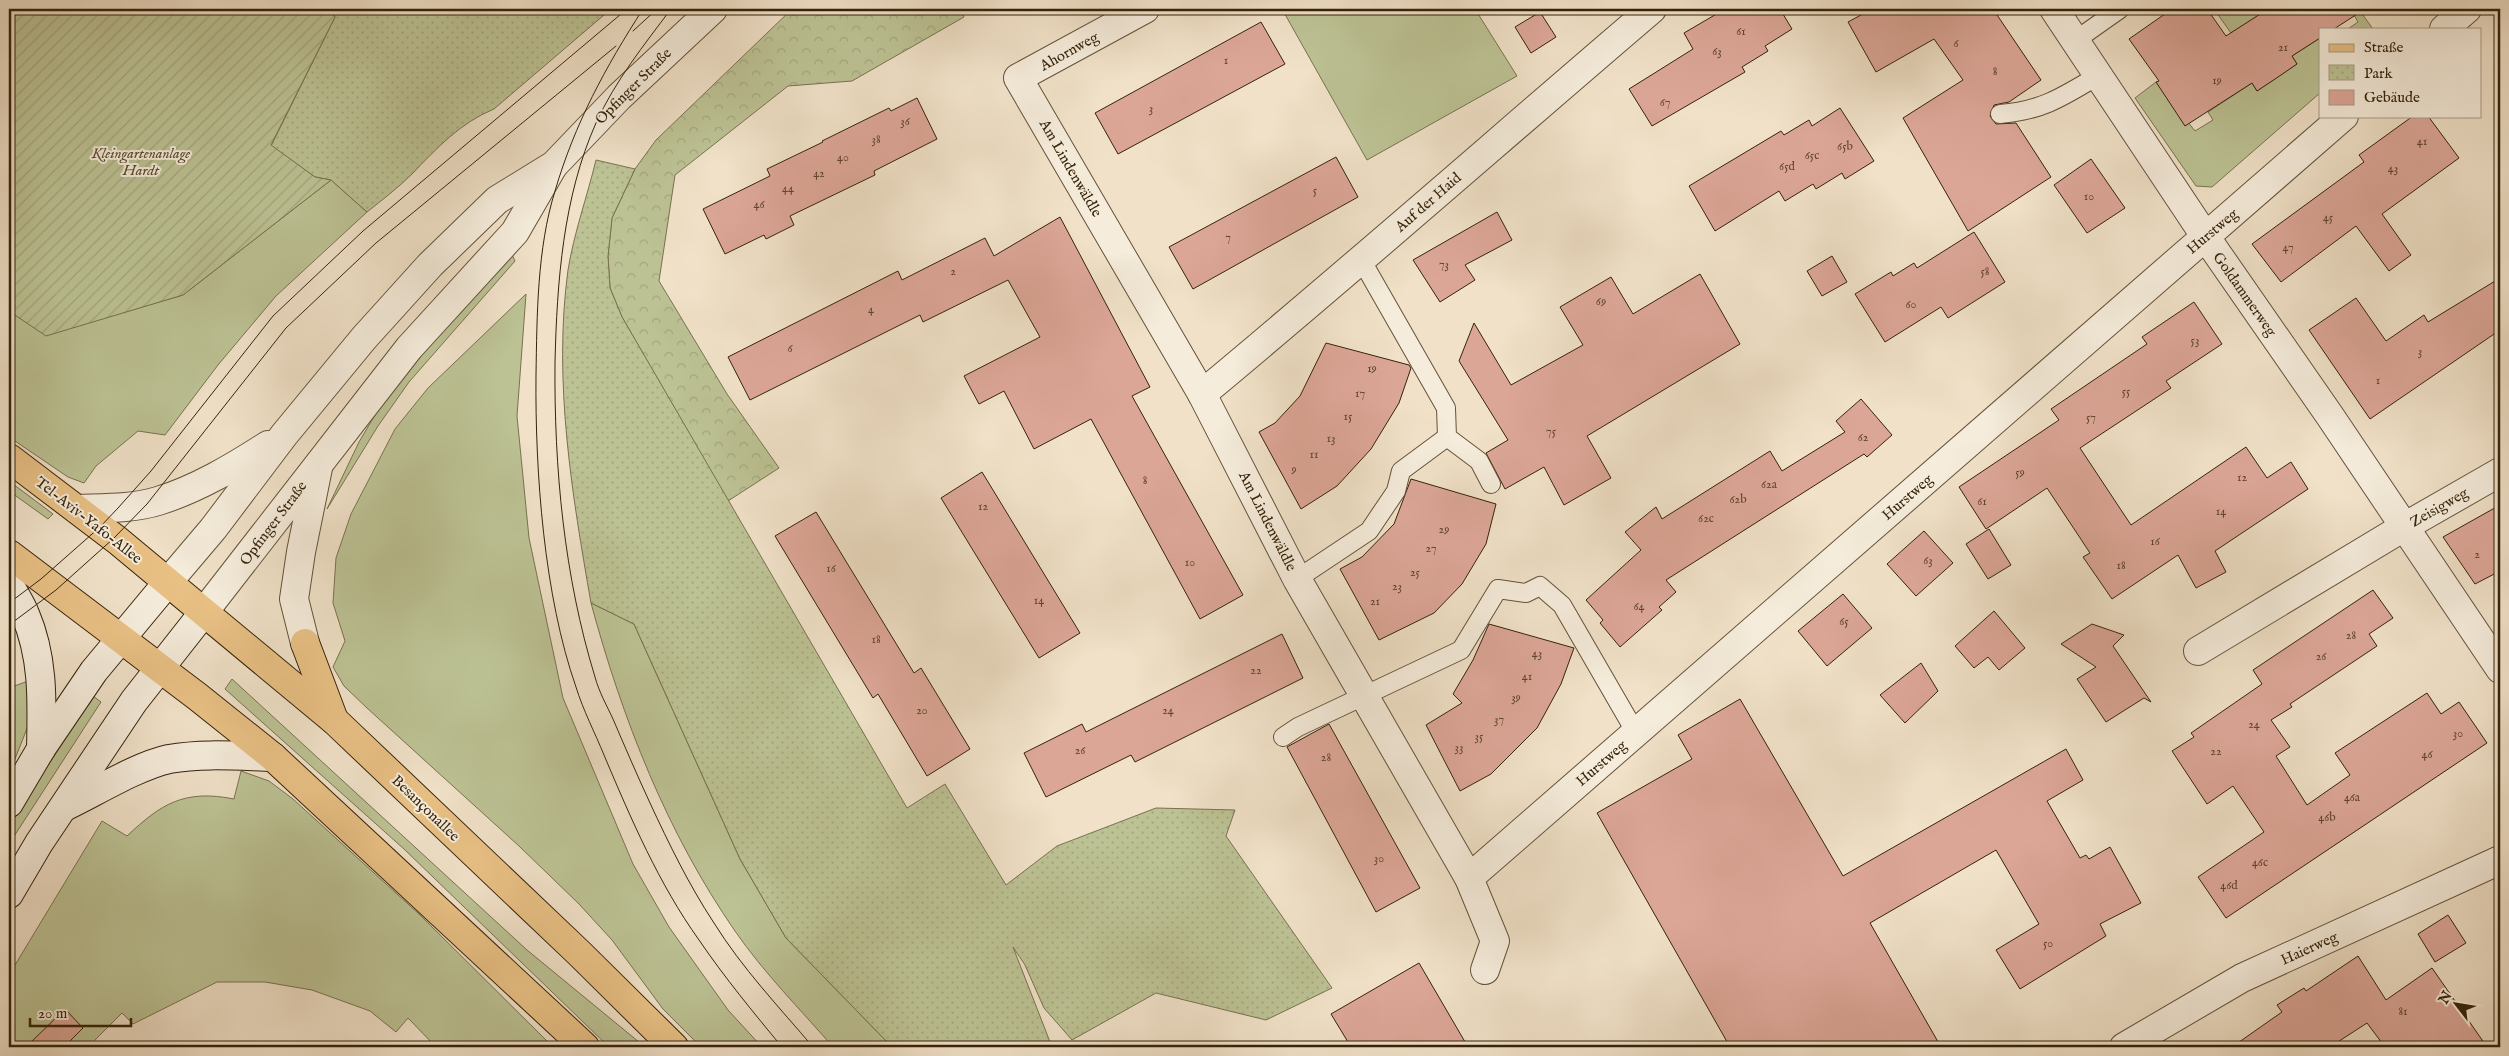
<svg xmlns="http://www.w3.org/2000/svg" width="2509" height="1056" font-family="'IM FELL English',serif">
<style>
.grass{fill:#bcc294;stroke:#78724f}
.forest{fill:url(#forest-crowns);stroke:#78724f}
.park{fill:url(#park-dots);stroke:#78724f}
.garden{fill:url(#garden-furrows);stroke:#78724f}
.building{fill:#dca697;stroke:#35230a}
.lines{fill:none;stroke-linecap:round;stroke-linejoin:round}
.service-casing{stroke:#64523a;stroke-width:20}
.minor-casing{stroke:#64523a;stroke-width:30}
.tertiary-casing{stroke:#64523a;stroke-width:30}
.secondary-casing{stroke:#35230a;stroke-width:30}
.primary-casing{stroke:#35230a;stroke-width:30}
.service{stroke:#f5ecdb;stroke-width:18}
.minor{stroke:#f5ecdb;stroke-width:28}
.tertiary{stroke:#f5ecdb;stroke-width:28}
.secondary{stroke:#f5ecdb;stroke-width:28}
.primary{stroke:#e8c084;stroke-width:28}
.tram{stroke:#35230a;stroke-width:1}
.labels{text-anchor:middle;stroke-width:4;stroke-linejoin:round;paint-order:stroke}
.number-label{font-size:12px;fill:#5f442d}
.street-label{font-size:15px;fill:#35230a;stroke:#f5ecdb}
.park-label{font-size:15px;font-style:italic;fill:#574b2c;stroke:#f5ecdb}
</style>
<defs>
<pattern id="forest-crowns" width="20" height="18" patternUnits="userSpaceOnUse" patternTransform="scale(1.25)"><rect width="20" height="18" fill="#bcc294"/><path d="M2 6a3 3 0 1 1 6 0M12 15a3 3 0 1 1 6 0" fill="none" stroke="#a2a67e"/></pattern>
<pattern id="park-dots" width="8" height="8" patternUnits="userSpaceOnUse" patternTransform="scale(1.25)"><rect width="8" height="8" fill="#bcc294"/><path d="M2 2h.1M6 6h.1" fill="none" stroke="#a2a67e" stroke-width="1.8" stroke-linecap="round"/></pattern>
<pattern id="garden-furrows" width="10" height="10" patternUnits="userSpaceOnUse" patternTransform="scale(1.25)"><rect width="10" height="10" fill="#bcc294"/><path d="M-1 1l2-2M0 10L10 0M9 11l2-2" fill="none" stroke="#a2a67e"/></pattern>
</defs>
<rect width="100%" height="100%" fill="#f0e1c8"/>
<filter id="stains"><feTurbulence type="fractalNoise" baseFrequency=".004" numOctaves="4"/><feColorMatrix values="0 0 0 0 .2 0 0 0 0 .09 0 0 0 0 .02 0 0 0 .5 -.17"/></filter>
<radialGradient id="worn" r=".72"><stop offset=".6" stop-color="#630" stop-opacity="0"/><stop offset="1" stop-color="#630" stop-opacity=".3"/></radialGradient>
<g class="grass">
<polygon points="1282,9 1475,9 1517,76 1367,160"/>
<polygon points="2214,9 2268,9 2231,33"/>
<polygon points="2360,11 2373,29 2348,29 2358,22 2354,15"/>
<polygon points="2320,38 2320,93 2212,187 2196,186 2135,98 2156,82 2195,131 2213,120 2208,112 2252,83 2257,91 2297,64 2292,56"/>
<polygon points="331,180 367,212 276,296 218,365 165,435 138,431 96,466 84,483 68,477 9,437 9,311 46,335 183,295"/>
<polygon points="511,252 515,261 409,382 378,426 327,509 359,442 385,398"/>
<polygon points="526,294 517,416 529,538 563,698 633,864 669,927 728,1010 762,1047 701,1047 663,1009 612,940 579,904 519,846 367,708 344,686 333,667 345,641 333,603 336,558 351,514 395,429 428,388"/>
<polygon points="9,481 53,514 48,519 9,491"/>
<path d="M591,603L634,624L740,859L786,938L892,1047H833C800,1009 764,973 735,931C667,833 622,718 591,603Z"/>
<polygon points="232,679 527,950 645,1047 609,1047 404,849 225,689"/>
<polygon points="31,680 30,721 9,774 9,688"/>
<polygon points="93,696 101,702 9,844 9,826"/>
<path d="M241,771L269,781L293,799L420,915L553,1047H436L408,1018L396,1032L370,1011L312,990L265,982H217L133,1024L122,1013L88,1047H9V975L102,821L127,836C161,804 184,789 234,799Z"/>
</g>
<polygon class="forest" points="792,9 961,9 964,17 852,81 788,86 675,175 659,281 727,394 779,468 728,501 622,317 610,288 608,256 612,218 635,169 656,140"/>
<g class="park">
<path d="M329,9H611L494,109C460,123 437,148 412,174C398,188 382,200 367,212L331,180L315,177L271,146L335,17Z"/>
<path d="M596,160L635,169L612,218L608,256L610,288L622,317L907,808L945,784L1006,885L1057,846L1156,808L1235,810L1226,836L1332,988L1266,1020L1156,993L1072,1040L1044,1008L1025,965L1013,947L1052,1047H892L786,938L740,859L634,624L591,603C572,494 553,381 568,270C574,233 587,197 596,160Z"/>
</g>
<polygon class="garden" points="9,9 329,9 335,17 271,145 315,177 331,180 183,295 46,336 9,311"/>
<g class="building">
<polygon points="1725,9 1780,9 1792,29 1765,46 1768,51 1742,67 1745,72 1652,126 1629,89 1693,49 1684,33"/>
<polygon points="1872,9 1993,9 2041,80 2009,102 1994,105 1990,116 1996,124 2016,123 2051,177 1968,231 1903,118 1963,80 1934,39 1876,72 1848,22"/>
<polygon points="2172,9 2207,9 2226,36 2268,9 2365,9 2334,29 2320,29 2320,38 2292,56 2297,64 2278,77 2257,91 2252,83 2185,126 2156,82 2159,81 2129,39"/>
<polygon points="1540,12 1556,37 1531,53 1515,27"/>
<polygon points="1261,22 1285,64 1118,154 1095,113"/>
<polygon points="917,98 937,139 874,171 875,175 790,216 794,225 766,239 764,235 725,254 703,209 770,176 767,169 823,142 822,141 889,108 891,111"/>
<polygon points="1840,108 1874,161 1845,179 1842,173 1816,189 1813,184 1785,201 1779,191 1715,231 1689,186 1781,131 1784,135 1809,120 1812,126"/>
<polygon points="2413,116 2428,116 2459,158 2382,214 2411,255 2389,271 2356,226 2281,282 2252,244 2364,162 2359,155"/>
<polygon points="1336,157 1358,197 1193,289 1169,247"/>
<polygon points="2091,159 2125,208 2087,233 2054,185"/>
<polygon points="1497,212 1512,240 1465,265 1475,280 1440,302 1413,260"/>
<polygon points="1060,217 1150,387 1132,396 1243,595 1200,619 1091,419 1034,449 1004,391 979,404 964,376 1040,337 1008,280 923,322 920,315 750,400 728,357 898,271 902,280 985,238 994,256"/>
<polygon points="1974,232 2005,282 1948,318 1941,307 1885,342 1855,294 1891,272 1893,276 1914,263 1917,268"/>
<polygon points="1832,256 1847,282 1822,296 1807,271"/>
<polygon points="1700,274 1740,344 1587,436 1611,478 1564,505 1544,467 1505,489 1486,453 1508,440 1459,361 1474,323 1511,385 1583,345 1560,307 1611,277 1633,314"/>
<polygon points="2500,278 2500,330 2370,419 2309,330 2356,298 2386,341 2424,315 2428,322"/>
<polygon points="2194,302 2222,344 2166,381 2171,388 2080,448 2131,525 2246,447 2267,478 2291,462 2308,489 2215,551 2226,572 2196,588 2178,555 2112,599 2083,557 2090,553 2047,488 1986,529 1959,487 2059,420 2051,409 2147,344 2142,337"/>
<polygon points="1326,343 1409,365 1411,368 1399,403 1371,449 1337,486 1301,509 1259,432 1275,423 1300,396"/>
<polygon points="1861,399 1892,435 1867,457 1864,454 1666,580 1676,592 1659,607 1662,610 1620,647 1600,623 1603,620 1586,600 1641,550 1625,532 1656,507 1662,519 1770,451 1782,471 1845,432 1836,421"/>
<polygon points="982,472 1080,633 1039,658 941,498"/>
<polygon points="1411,479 1496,504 1486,544 1462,584 1434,613 1379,640 1340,569 1362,557 1394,524"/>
<polygon points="2500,505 2500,571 2475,584 2443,537"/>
<polygon points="816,512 914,673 921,668 970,749 927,776 878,694 873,698 775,536"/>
<polygon points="1989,529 2011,565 1988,579 1966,544"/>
<polygon points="1924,531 1953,563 1916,596 1887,564"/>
<polygon points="2373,590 2393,618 2369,634 2377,646 2290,704 2292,707 2271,720 2290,747 2276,756 2307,805 2350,775 2335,753 2427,693 2441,714 2459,702 2487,743 2226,918 2198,877 2264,832 2233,786 2207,804 2172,751 2194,737 2191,733 2262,684 2253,670"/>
<polygon points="1843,594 1872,628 1827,666 1798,631"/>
<polygon points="1994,611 2025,648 1999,670 1988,657 1974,668 1955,646"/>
<polygon points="1489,624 1574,648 1561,684 1537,728 1491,774 1460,791 1426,725 1462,703 1453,694 1473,660"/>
<polygon points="2092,624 2124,635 2113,646 2151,702 2144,698 2106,722 2077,679 2096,667 2061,644"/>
<polygon points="1282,634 1303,678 1135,762 1131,755 1046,797 1024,753 1082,724 1086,732"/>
<polygon points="1921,663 1938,691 1905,723 1880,695"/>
<polygon points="1740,699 1843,876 2066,749 2083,780 2047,801 2080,858 2086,855 2089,859 2110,847 2141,903 2100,924 2106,936 2020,989 1996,950 2039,924 1996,850 1870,923 1941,1047 1730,1047 1597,813 1692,759 1678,735"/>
<polygon points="1329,724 1420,888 1376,912 1287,747"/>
<polygon points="2448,915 2466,943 2435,962 2418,934"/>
<polygon points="2358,956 2386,1000 2432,968 2487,1047 2385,1047 2367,1023 2330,1047 2232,1047 2282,1012 2277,1005 2304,988 2306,991"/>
<polygon points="1419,963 1468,1047 1351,1047 1331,1014"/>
<polygon points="65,1009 83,1028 64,1047 26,1047"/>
</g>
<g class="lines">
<defs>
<g id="service">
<polyline points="2076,40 2120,9"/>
<path d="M2000,114C2042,111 2064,96 2099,75"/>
<polyline points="1362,261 1446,408 1447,437 1479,461 1491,484"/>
<polyline points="1297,579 1369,531 1396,491 1401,471 1447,437"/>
<polyline points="1283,737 1298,727 1461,650 1498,589 1526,593 1540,586 1562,605 1636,733"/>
</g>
<g id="minor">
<polyline points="1145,9 1018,78 1202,394 1297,579 1469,878 1495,941 1485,970"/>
<polyline points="2054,9 2205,236 2330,416 2500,669"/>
<polyline points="2444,29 2467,9"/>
<path d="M1202,394C1354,268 1502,137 1652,9"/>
<polyline points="2198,651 2404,527 2500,472"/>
<polyline points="1469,878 2344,116"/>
<polyline points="2124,1047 2242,978 2500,860"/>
</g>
<g id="tertiary">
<path d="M77,509C104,508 132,509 158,501C197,489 234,467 268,445"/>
<polyline points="168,582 213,529 284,435 364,338 430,265 497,200 554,165 619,97 713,9"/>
<polyline points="204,612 409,348 515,232 552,168"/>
<polyline points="305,643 294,599 301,552 318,468"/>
</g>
<g id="secondary">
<path d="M9,583C14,594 21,604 25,614C44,658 42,703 41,749"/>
<polyline points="9,803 41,749 94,671 168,582"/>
<path d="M64,807C94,793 137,766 169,759C203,753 238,756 273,757"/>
<polyline points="9,894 39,843 134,701 204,612"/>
</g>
<g id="primary">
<polyline points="9,458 117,540 335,721 579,953 674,1047"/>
<polyline points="9,554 198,697 273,757 585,1047"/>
<polyline points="305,643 334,720"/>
</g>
</defs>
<use href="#service" class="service-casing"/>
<use href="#minor" class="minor-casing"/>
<use href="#tertiary" class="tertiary-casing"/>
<use href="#secondary" class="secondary-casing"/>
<use href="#primary" class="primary-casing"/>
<use href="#service" class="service"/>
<use href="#minor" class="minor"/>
<use href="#tertiary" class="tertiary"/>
<use href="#secondary" class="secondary"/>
<use href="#primary" class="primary"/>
<g class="tram">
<path d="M643,9C605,68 575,123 555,191C537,249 537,315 536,375C535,472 544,596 576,687C583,710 595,733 604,755C631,819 659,884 699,940C725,978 753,1012 782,1047"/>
<path d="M671,9C644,45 615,81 596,123C563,197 557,282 555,362C554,468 564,576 595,677C599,692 607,706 613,719C625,747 637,775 650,803C669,844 689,885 714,923C742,968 779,1007 813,1047"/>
<polyline points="633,31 657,9"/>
<polyline points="9,603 41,579 100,527 118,508 151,471 273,316 363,231 627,9"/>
<polyline points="9,625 56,590 114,538 147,504 286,328 376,243 616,46"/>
</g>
</g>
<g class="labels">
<g class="number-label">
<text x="1741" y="35">61</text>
<text x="1956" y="47">6</text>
<text x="2283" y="51">21</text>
<text x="1717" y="55">63</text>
<text x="1226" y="64">1</text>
<text x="1995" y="75">8</text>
<text x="2217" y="84">19</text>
<text x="1665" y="106">67</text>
<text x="1151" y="112">3</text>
<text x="905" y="125">36</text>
<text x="876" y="143">38</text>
<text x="2422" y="145">41</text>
<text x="1845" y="150">65b</text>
<text x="1812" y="159">65c</text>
<text x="843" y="161">40</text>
<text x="1787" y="170">65d</text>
<text x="2393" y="172">43</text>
<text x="819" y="177">42</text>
<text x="788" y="192">44</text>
<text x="1315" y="194">5</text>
<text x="2089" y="200">10</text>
<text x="759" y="208">46</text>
<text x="2328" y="221">45</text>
<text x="1228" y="241">7</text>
<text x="2288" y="251">47</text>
<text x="1444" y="268">73</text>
<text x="953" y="275">2</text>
<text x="1985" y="275">58</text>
<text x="1601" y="305">69</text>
<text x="1911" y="308">60</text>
<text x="871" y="313">4</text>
<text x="2195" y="344">53</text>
<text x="790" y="352">6</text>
<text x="2420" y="355">3</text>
<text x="1372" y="372">19</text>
<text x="2378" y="384">1</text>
<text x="2126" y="395">55</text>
<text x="1360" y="397">17</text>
<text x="1348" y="420">15</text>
<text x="2091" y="421">57</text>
<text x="1551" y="435">75</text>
<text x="1863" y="441">62</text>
<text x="1331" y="442">13</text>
<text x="1314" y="458">11</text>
<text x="1294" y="473">9</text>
<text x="2020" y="476">59</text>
<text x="2242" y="481">12</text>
<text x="1145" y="484">8</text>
<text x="1769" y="488">62a</text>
<text x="1738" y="503">62b</text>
<text x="1982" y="505">61</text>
<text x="983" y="510">12</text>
<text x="2221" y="515">14</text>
<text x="1706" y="522">62c</text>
<text x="1444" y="533">29</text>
<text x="2155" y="545">16</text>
<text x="1431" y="552">27</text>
<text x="2477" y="558">2</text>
<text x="1928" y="564">63</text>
<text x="1190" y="566">10</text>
<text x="2121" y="569">18</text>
<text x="831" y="572">16</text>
<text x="1415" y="576">25</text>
<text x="1397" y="590">23</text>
<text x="1039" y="604">14</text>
<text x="1375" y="605">21</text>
<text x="1639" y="610">64</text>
<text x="1844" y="625">65</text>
<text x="2351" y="639">28</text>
<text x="876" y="643">18</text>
<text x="1537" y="657">43</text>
<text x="2321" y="660">26</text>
<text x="1256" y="674">22</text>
<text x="1527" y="680">41</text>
<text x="1516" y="701">39</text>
<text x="922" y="714">20</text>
<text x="1168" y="714">24</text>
<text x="1499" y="723">37</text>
<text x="2254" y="728">24</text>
<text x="2458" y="737">30</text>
<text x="1479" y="740">35</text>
<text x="1459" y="751">33</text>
<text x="1080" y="754">26</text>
<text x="2216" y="755">22</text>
<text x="2427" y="758">46</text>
<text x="1326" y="761">28</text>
<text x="2352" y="801">46a</text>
<text x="2327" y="821">46b</text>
<text x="1379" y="862">30</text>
<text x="2260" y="866">46c</text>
<text x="2229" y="889">46d</text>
<text x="2048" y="947">50</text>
<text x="2403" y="1015">81</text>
</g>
<g class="street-label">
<text transform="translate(1069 51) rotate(-29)" y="5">Ahornweg</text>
<text transform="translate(633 86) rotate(-45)" y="5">Opfinger Straße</text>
<text transform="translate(1071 168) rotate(60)" y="5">Am Lindenwäldle</text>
<text transform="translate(1428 202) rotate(-41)" y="5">Auf der Haid</text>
<text transform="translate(2212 231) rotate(-40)" y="5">Hurstweg</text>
<text transform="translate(2245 294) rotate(55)" y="5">Goldammerweg</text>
<text transform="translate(1907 497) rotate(-41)" y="5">Hurstweg</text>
<text transform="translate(2439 507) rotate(-30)" y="5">Zeisigweg</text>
<text transform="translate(89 520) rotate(38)" y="5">Tel-Aviv-Yafo-Allee</text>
<text transform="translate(1268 521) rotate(63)" y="5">Am Lindenwäldle</text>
<text transform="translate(273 523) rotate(-53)" y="5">Opfinger Straße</text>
<text transform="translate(1601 763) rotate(-41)" y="5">Hurstweg</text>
<text transform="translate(426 808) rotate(44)" y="5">Besançonallee</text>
<text transform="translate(2309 948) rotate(-24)" y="5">Haierweg</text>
</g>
<g class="park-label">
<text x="141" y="158">Kleingartenanlage<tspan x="141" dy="17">Hardt</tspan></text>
</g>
</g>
<rect width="2509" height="1056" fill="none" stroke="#f0e1c8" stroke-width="30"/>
<rect x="10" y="10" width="2489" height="1036" fill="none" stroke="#35230a" stroke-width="2.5"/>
<rect x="15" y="15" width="2479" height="1026" fill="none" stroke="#35230a"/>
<rect x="2319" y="28" width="162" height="90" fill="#f5ecdb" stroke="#a89c87"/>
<rect x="2329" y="44" width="25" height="8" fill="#e8c084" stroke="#a89c87"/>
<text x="2364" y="52" font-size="15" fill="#35230a">Straße</text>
<rect x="2329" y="65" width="25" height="15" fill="url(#park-dots)" stroke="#a89c87"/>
<text x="2364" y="78" font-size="15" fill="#35230a">Park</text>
<rect x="2329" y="90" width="25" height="15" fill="#dca697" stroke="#a89c87"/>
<text x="2364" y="102" font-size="15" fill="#35230a">Gebäude</text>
<g transform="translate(2456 1004) rotate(301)" stroke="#f5ecdb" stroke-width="4" paint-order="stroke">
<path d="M0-4L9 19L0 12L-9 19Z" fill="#35230a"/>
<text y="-8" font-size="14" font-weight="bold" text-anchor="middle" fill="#35230a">N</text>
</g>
<path d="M30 1018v8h101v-8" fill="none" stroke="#35230a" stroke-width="2.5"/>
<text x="38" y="1018" font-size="15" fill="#35230a" stroke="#f5ecdb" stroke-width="4" paint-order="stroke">20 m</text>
<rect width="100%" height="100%" filter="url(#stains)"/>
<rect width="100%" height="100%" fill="url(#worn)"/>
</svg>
